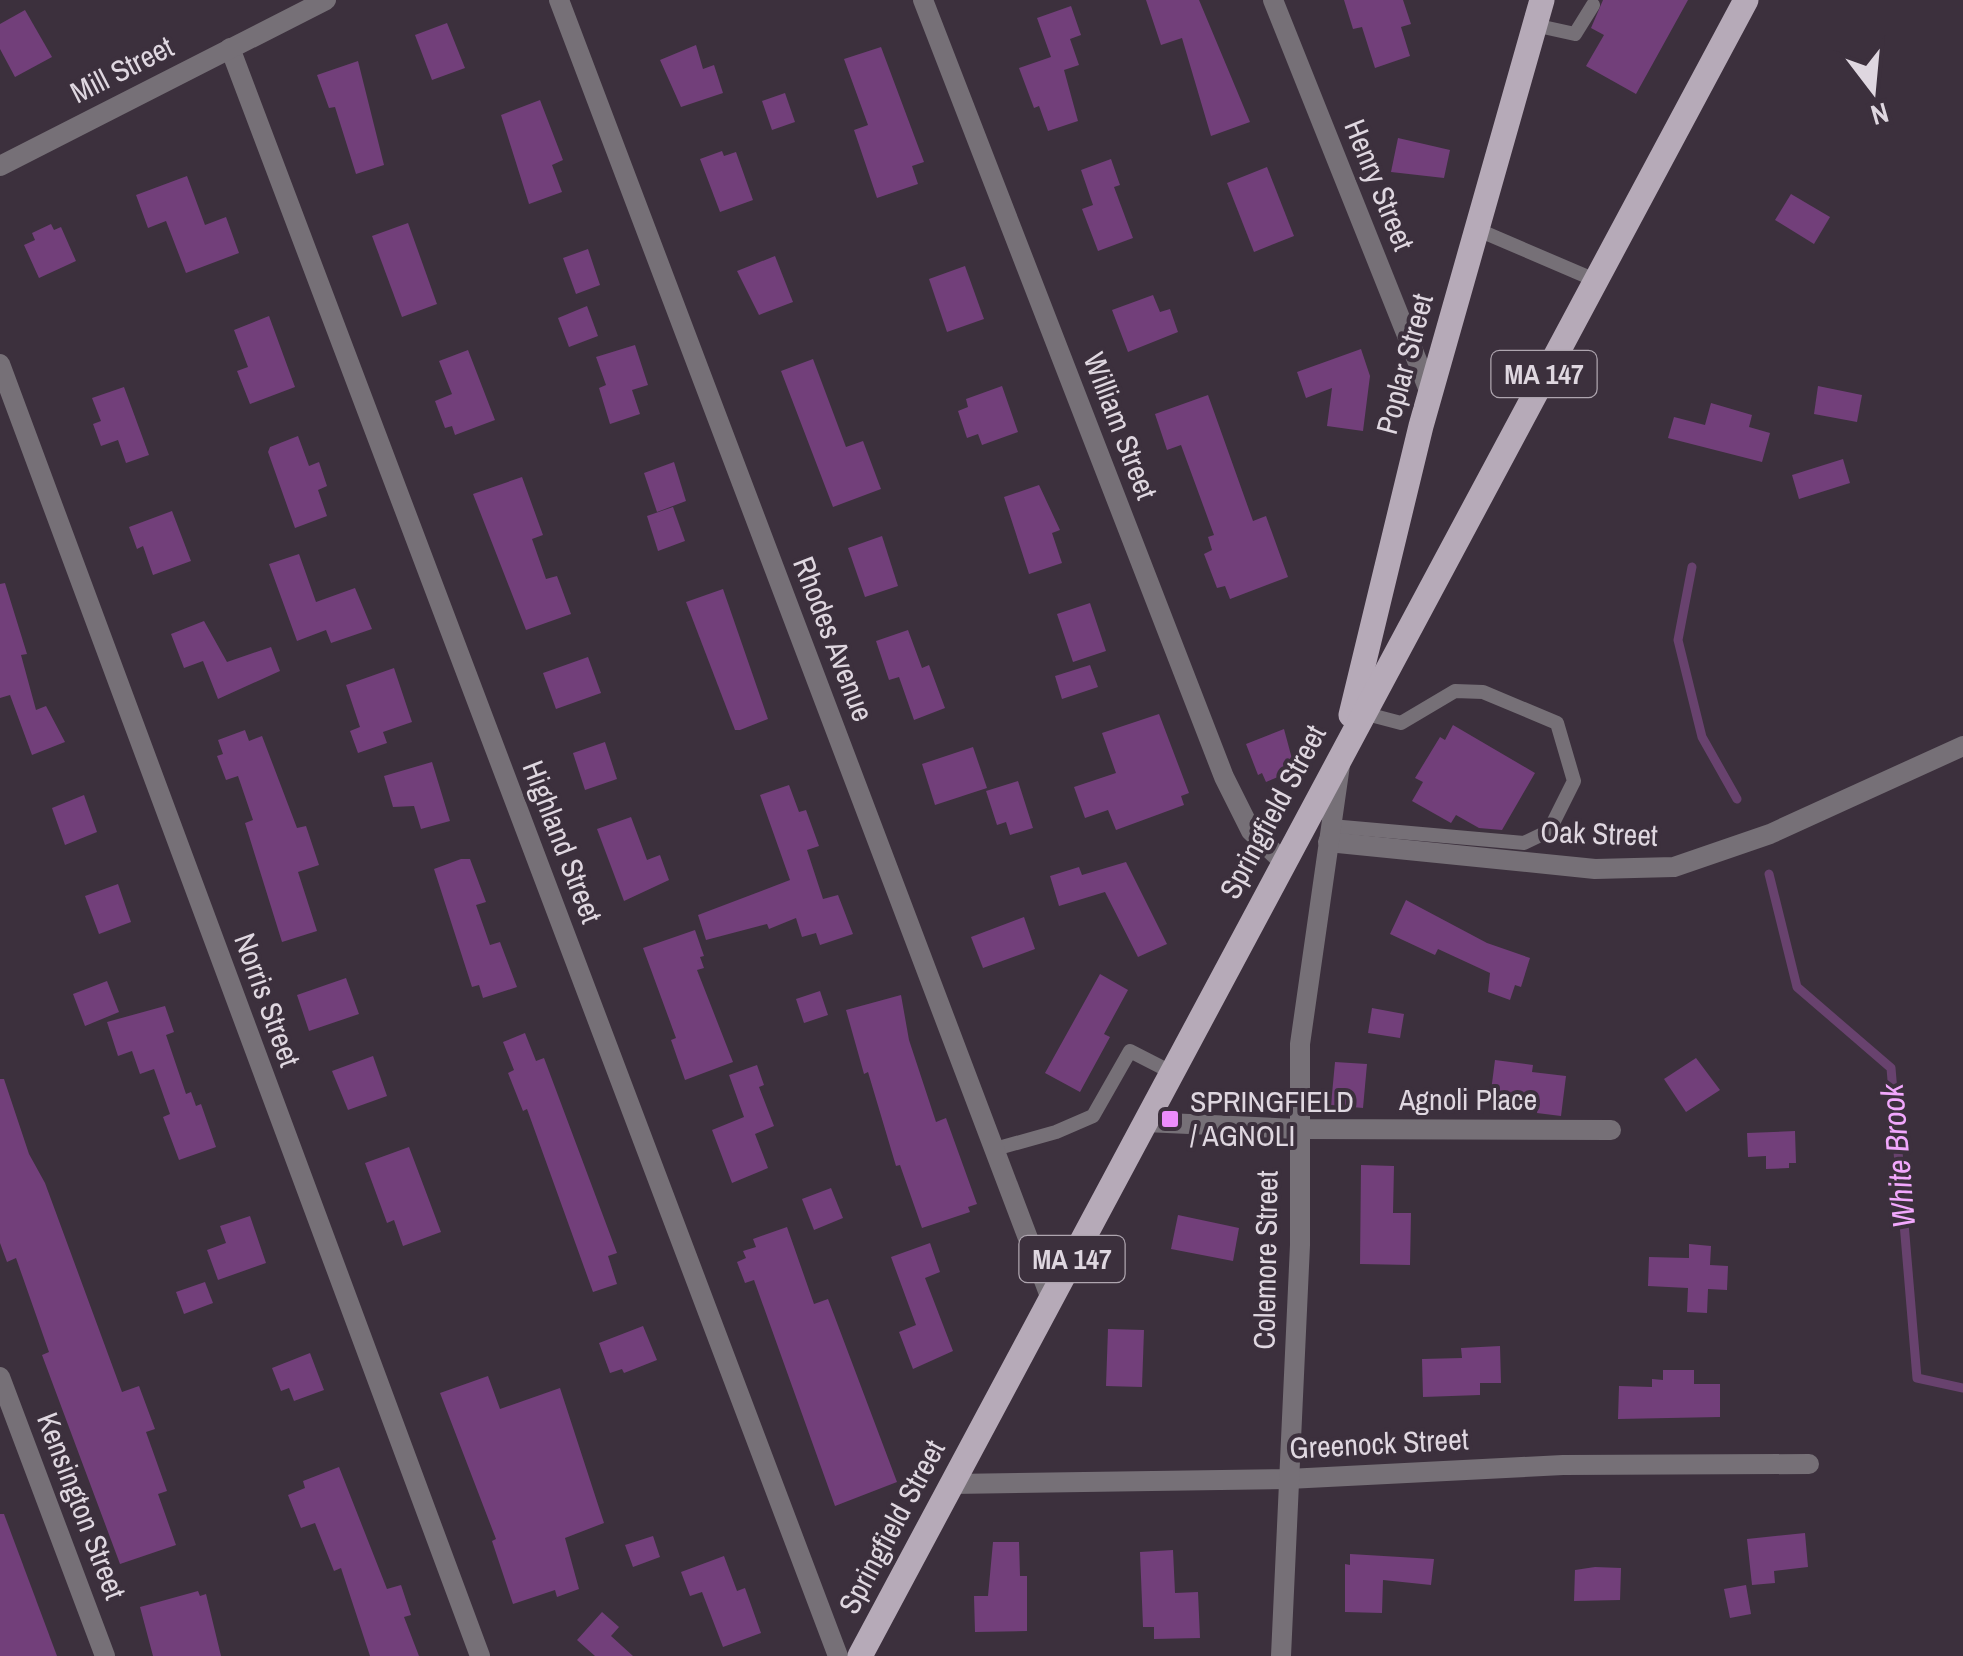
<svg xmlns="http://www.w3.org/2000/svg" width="1963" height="1656" font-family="'Archivo Narrow',sans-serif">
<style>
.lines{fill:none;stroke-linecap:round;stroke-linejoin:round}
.stream{stroke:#68426e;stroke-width:9}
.building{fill:#723f7a}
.service{stroke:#767077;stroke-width:14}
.minor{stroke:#767077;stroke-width:20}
.tertiary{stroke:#767077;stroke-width:20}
.primary{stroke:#b6aab8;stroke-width:25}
.poi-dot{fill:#ec8cfb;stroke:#3c303d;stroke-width:4}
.labels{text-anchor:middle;stroke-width:8;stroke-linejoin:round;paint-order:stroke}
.shield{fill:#3c303d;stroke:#aea5af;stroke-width:2.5}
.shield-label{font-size:28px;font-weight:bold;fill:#dfd7e0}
.street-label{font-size:30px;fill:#dfd7e0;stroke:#3c303d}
.poi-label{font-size:30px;fill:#dfd7e0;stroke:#3c303d;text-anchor:start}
.water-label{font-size:32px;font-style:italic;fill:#f2a8fd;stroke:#3c303d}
</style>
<rect width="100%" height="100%" fill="#3c303d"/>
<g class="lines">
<g class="stream">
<polyline points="1692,567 1678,640 1702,737 1737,799"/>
<polyline points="1769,874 1797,987 1891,1068 1917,1378 1963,1388"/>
</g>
</g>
<g class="building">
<polygon points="1146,0 1199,0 1250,122 1211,136 1182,38 1161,45"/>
<polygon points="1344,0 1403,0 1411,24 1401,27 1410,56 1375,68 1362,27 1353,29"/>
<polygon points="1603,0 1688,0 1636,94 1586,66 1604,35 1591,28"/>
<polygon points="1071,6 1081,35 1070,39 1079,65 1064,70 1078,121 1048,131 1039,106 1034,108 1019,68 1051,57 1037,18"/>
<polygon points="25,10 52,57 15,77 0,49 0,24"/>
<polygon points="447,23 465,68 432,80 415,35"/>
<polygon points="696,45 703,69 714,65 723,93 681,107 660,60"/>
<polygon points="881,47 924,162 912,166 918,184 877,198 854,130 868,125 844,59"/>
<polygon points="358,61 384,165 356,174 335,107 329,108 317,75"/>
<polygon points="785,93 795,122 772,130 762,101"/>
<polygon points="540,100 563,160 552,165 562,192 529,204 501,115"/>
<polygon points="1398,138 1450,150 1444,178 1391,172"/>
<polygon points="722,151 724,156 736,152 753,200 720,212 700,159"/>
<polygon points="1111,159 1120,185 1114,187 1133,238 1098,251 1082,209 1093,205 1081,170"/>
<polygon points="1267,167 1294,236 1254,252 1227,183"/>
<polygon points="187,176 205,225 226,217 239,253 186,273 166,221 148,228 136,195"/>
<polygon points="1791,194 1830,217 1814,244 1775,220"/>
<polygon points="408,223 437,304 402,317 372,236"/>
<polygon points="51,224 54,230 61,227 76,261 39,278 24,245 35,240 32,233"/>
<polygon points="588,249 600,285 576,294 563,258"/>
<polygon points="775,256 793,302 759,315 737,271"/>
<polygon points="965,266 984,319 947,332 929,279"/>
<polygon points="1153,295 1160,312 1170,309 1178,332 1128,352 1112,310"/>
<polygon points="587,306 598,336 569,347 558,318"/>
<polygon points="269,316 295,387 250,404 237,371 248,367 234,330"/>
<polygon points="635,345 648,385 632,390 640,414 610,424 599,388 606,385 596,357"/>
<polygon points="1361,349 1370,376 1363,431 1327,426 1332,388 1306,398 1297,372"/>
<polygon points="468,350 495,420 455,435 452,426 445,428 435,401 452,394 439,361"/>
<polygon points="813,359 846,447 863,441 881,489 833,507 781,371"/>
<polygon points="1002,386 1018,432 982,445 978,434 967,438 958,411 968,407 966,399"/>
<polygon points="1818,386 1862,395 1857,422 1814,414"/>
<polygon points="124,387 149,455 126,463 118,440 101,446 93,424 101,421 92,398"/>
<polygon points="1208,395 1253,521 1266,516 1288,577 1230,599 1225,586 1217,588 1204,554 1212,550 1208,537 1214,535 1181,445 1167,450 1155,414"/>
<polygon points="1711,403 1752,415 1749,427 1770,433 1762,462 1668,438 1674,417 1705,425"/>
<polygon points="298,436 309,466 319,462 327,486 318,490 327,516 295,528 268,452 270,447"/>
<polygon points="1843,459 1850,483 1799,499 1792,475"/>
<polygon points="674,462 686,501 657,512 644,473"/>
<polygon points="522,477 543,535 532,539 546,579 557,576 571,614 526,630 473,494"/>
<polygon points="1039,485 1060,530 1052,533 1062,563 1029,574 1004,497"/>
<polygon points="673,507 685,541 658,551 647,516"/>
<polygon points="172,511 191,561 153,575 143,546 137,549 129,527"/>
<polygon points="882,536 898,586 865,597 848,548"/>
<polygon points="299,554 316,602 355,588 372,629 331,643 326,630 297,641 269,564"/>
<polygon points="5,583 27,654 21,655 36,710 46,706 65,742 32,755 10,695 0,698 0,584"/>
<polygon points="723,589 768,719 740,730 735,730 686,602"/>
<polygon points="1090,603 1106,651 1073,662 1057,614"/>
<polygon points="204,621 227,662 271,647 280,671 218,699 203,661 184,668 171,634"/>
<polygon points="908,630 922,668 929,665 945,708 914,720 899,677 889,680 876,641"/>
<polygon points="588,657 601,693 556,709 543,673"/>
<polygon points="1090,665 1098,687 1062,699 1055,676"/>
<polygon points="394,668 412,722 383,732 387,743 358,753 350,731 360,727 346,685"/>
<polygon points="1159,714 1189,793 1181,796 1184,805 1116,830 1108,810 1085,818 1074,787 1116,773 1102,733"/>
<polygon points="1453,725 1535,773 1502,830 1479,828 1456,815 1451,823 1412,801 1423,782 1415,778 1440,737 1445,740"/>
<polygon points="1284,729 1295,770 1266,782 1262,773 1258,775 1246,744"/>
<polygon points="245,730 249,741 262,736 297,828 306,826 319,865 298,872 317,931 282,942 245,823 253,820 238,776 226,780 217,756 223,754 218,740"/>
<polygon points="605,742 617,779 585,790 573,753"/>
<polygon points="973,747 987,788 935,805 922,764"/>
<polygon points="432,762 450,821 421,829 414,806 393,807 384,776"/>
<polygon points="1018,781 1033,828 1010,835 1006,822 997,825 986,791"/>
<polygon points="789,785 799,812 806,810 819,846 807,850 823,899 838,895 853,934 820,945 816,933 802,937 796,918 769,929 767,924 706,940 698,915 790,880 760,795"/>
<polygon points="84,795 97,832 65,845 52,808"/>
<polygon points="631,817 647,860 660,855 669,880 624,901 597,829"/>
<polygon points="461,859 470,859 486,902 476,905 490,945 500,942 517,987 483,998 479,985 472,987 434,869"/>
<polygon points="1126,862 1167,944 1138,957 1105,892 1059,906 1050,876 1079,867 1082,875"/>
<polygon points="118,884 131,922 99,934 85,896"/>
<polygon points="1406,900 1487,943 1530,958 1521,987 1515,985 1510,1000 1488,992 1490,973 1438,949 1435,955 1390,934"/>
<polygon points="1024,917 1035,949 983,968 971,937"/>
<polygon points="695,930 704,956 700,957 704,968 697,970 733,1062 685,1080 671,1040 676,1038 643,948"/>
<polygon points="1100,974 1128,990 1104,1034 1110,1037 1080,1092 1045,1073"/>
<polygon points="346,978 359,1014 309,1031 297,995"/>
<polygon points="107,981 119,1012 85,1026 73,994"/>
<polygon points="820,991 828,1015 804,1023 796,999"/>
<polygon points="901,995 909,1040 936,1122 946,1118 977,1204 968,1207 970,1212 922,1228 900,1165 896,1166 868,1072 864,1074 846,1010"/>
<polygon points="165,1006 174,1032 166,1035 186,1094 191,1092 196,1106 201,1104 216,1147 179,1160 163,1117 170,1114 154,1069 140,1074 132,1051 118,1056 107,1022"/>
<polygon points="1372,1008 1404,1014 1400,1038 1368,1033"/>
<polygon points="525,1033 536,1061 544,1058 617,1253 608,1256 617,1284 593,1292 527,1109 523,1111 508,1073 514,1070 503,1042"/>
<polygon points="373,1056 387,1096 348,1110 332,1071"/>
<polygon points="1696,1058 1720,1090 1686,1112 1664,1079"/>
<polygon points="1495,1060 1533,1065 1532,1072 1566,1076 1561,1116 1537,1113 1539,1097 1491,1091"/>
<polygon points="1335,1062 1367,1064 1363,1108 1331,1105"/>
<polygon points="757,1065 764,1085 759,1087 774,1126 755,1134 768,1168 732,1183 712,1130 744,1117 729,1075"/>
<polygon points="0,1079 4,1079 29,1154 45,1183 122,1392 139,1386 155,1429 146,1432 167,1491 158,1494 176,1545 120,1564 42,1355 49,1352 16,1258 7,1262 0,1243"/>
<polygon points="1795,1131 1796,1163 1789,1163 1789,1168 1766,1169 1766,1156 1748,1157 1747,1133"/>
<polygon points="409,1147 441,1232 403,1246 394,1220 387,1223 365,1163"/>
<polygon points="1361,1165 1394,1166 1393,1213 1411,1213 1410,1265 1360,1264"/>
<polygon points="831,1188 843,1218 814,1230 802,1199"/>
<polygon points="1178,1215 1239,1228 1233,1261 1171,1249"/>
<polygon points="250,1216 266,1263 218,1280 207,1250 226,1243 220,1226"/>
<polygon points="787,1227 814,1304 828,1299 897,1482 835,1506 754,1280 745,1283 737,1262 746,1258 743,1251 756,1247 753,1239"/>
<polygon points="930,1243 940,1272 925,1278 953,1351 913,1369 899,1332 916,1325 891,1257"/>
<polygon points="1689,1244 1711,1246 1710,1265 1728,1266 1727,1290 1708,1289 1707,1313 1687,1312 1688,1288 1648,1286 1649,1257 1689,1258"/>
<polygon points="205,1282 213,1303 184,1314 176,1292"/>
<polygon points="643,1326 657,1360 624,1373 622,1369 610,1373 599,1343"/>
<polygon points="1108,1329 1144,1330 1142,1387 1106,1386"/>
<polygon points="1500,1346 1501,1383 1480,1383 1480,1395 1423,1397 1422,1359 1462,1358 1461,1348"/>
<polygon points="310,1353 324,1390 294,1401 289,1388 281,1391 272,1368"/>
<polygon points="1663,1370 1694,1370 1694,1384 1720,1384 1720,1417 1618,1419 1619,1386 1652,1387 1652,1379 1663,1380"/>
<polygon points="488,1376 500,1409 560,1388 604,1523 565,1538 579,1589 557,1597 555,1590 513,1604 492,1541 496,1539 440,1393"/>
<polygon points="339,1467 387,1589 401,1585 411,1615 404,1617 419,1656 370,1656 341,1568 334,1571 315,1523 301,1528 288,1495 305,1488 303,1481"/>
<polygon points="0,1514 4,1514 57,1656 0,1656"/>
<polygon points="1805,1533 1808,1567 1774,1571 1775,1583 1752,1585 1747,1539"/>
<polygon points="653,1536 660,1557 633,1567 625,1545"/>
<polygon points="993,1542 1019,1542 1020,1576 1027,1576 1027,1631 975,1632 974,1596 988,1596"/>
<polygon points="1173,1550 1175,1593 1198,1592 1200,1638 1154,1639 1154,1627 1143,1627 1140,1552"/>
<polygon points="1350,1554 1434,1559 1431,1585 1383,1580 1382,1613 1345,1612 1345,1564 1350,1565"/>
<polygon points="724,1556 737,1591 745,1588 761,1633 723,1647 702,1592 690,1596 681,1572"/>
<polygon points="1595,1567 1621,1568 1620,1600 1574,1601 1575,1570"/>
<polygon points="1746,1585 1751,1614 1730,1618 1724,1589"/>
<polygon points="198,1591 200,1596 206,1594 221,1656 153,1656 140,1607"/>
<polygon points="602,1612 619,1627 611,1636 633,1656 595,1656 577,1640"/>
</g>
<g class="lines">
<g class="service">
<polyline points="1534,25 1575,34 1593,5"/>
<polyline points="1476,229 1595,280"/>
<polyline points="1331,826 1524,843 1549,831 1574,781 1557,723 1483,692 1455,691 1401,723 1363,713"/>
<polyline points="995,1149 1056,1132 1093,1116 1130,1051 1171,1072"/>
</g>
<g class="minor">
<polyline points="559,0 1051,1299"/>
<polyline points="923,0 1224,777 1251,831 1283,861"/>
<polyline points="1273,0 1430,393"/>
<polyline points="230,48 838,1656"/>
<polyline points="0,364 480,1656"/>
<polyline points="1328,842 1595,869 1674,867 1770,834 1963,746"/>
<polyline points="1145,1122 1298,1129 1611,1130"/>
<polyline points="0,1377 105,1656"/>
<polyline points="952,1484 1288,1479 1563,1465 1809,1464"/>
<polyline points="1281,1656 1300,1245 1300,1044 1340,765"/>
</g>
<polyline class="tertiary" points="0,166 326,0"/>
<g class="primary">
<polyline points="1351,715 1421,426 1542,0"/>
<polyline points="860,1656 1746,0"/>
</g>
</g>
<rect class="poi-dot" x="1160" y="1109" width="20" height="20" rx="5"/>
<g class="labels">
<g class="shield">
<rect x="1491.5" y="351" width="105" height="46" rx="8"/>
<rect x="1019.5" y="1236" width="105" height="46" rx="8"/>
</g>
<g class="shield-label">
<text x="1544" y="384">MA 147</text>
<text x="1072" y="1269">MA 147</text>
</g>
<g class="street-label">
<text transform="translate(122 70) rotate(-27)" y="10">Mill Street</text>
<text transform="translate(1379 185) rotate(68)" y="10">Henry Street</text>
<text transform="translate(1405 364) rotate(-75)" y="10">Poplar Street</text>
<text transform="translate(1120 426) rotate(69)" y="10">William Street</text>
<text transform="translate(833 639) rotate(69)" y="10">Rhodes Avenue</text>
<text transform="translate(1273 812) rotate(-62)" y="10">Springfield Street</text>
<text transform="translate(1599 834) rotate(2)" y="10">Oak Street</text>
<text transform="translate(562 842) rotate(69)" y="10">Highland Street</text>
<text transform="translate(267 1000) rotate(70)" y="10">Norris Street</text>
<text x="1468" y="1110">Agnoli Place</text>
<text transform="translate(1266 1260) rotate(-89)" y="10">Colemore Street</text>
<text transform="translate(1379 1444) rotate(-3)" y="10">Greenock Street</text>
<text transform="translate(81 1506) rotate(69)" y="10">Kensington Street</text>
<text transform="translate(892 1527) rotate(-62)" y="10">Springfield Street</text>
</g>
<g class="poi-label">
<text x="1190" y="1112">SPRINGFIELD<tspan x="1190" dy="34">/ AGNOLI</tspan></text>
</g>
<g class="water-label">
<text transform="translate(1898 1156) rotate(-95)" y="11">White Brook</text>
</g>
</g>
<g transform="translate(1873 90) rotate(164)" stroke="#3c303d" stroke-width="8" paint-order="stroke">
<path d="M0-8L18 38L0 25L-18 38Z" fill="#dfd7e0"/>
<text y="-15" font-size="28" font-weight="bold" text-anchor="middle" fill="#dfd7e0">N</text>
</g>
</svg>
